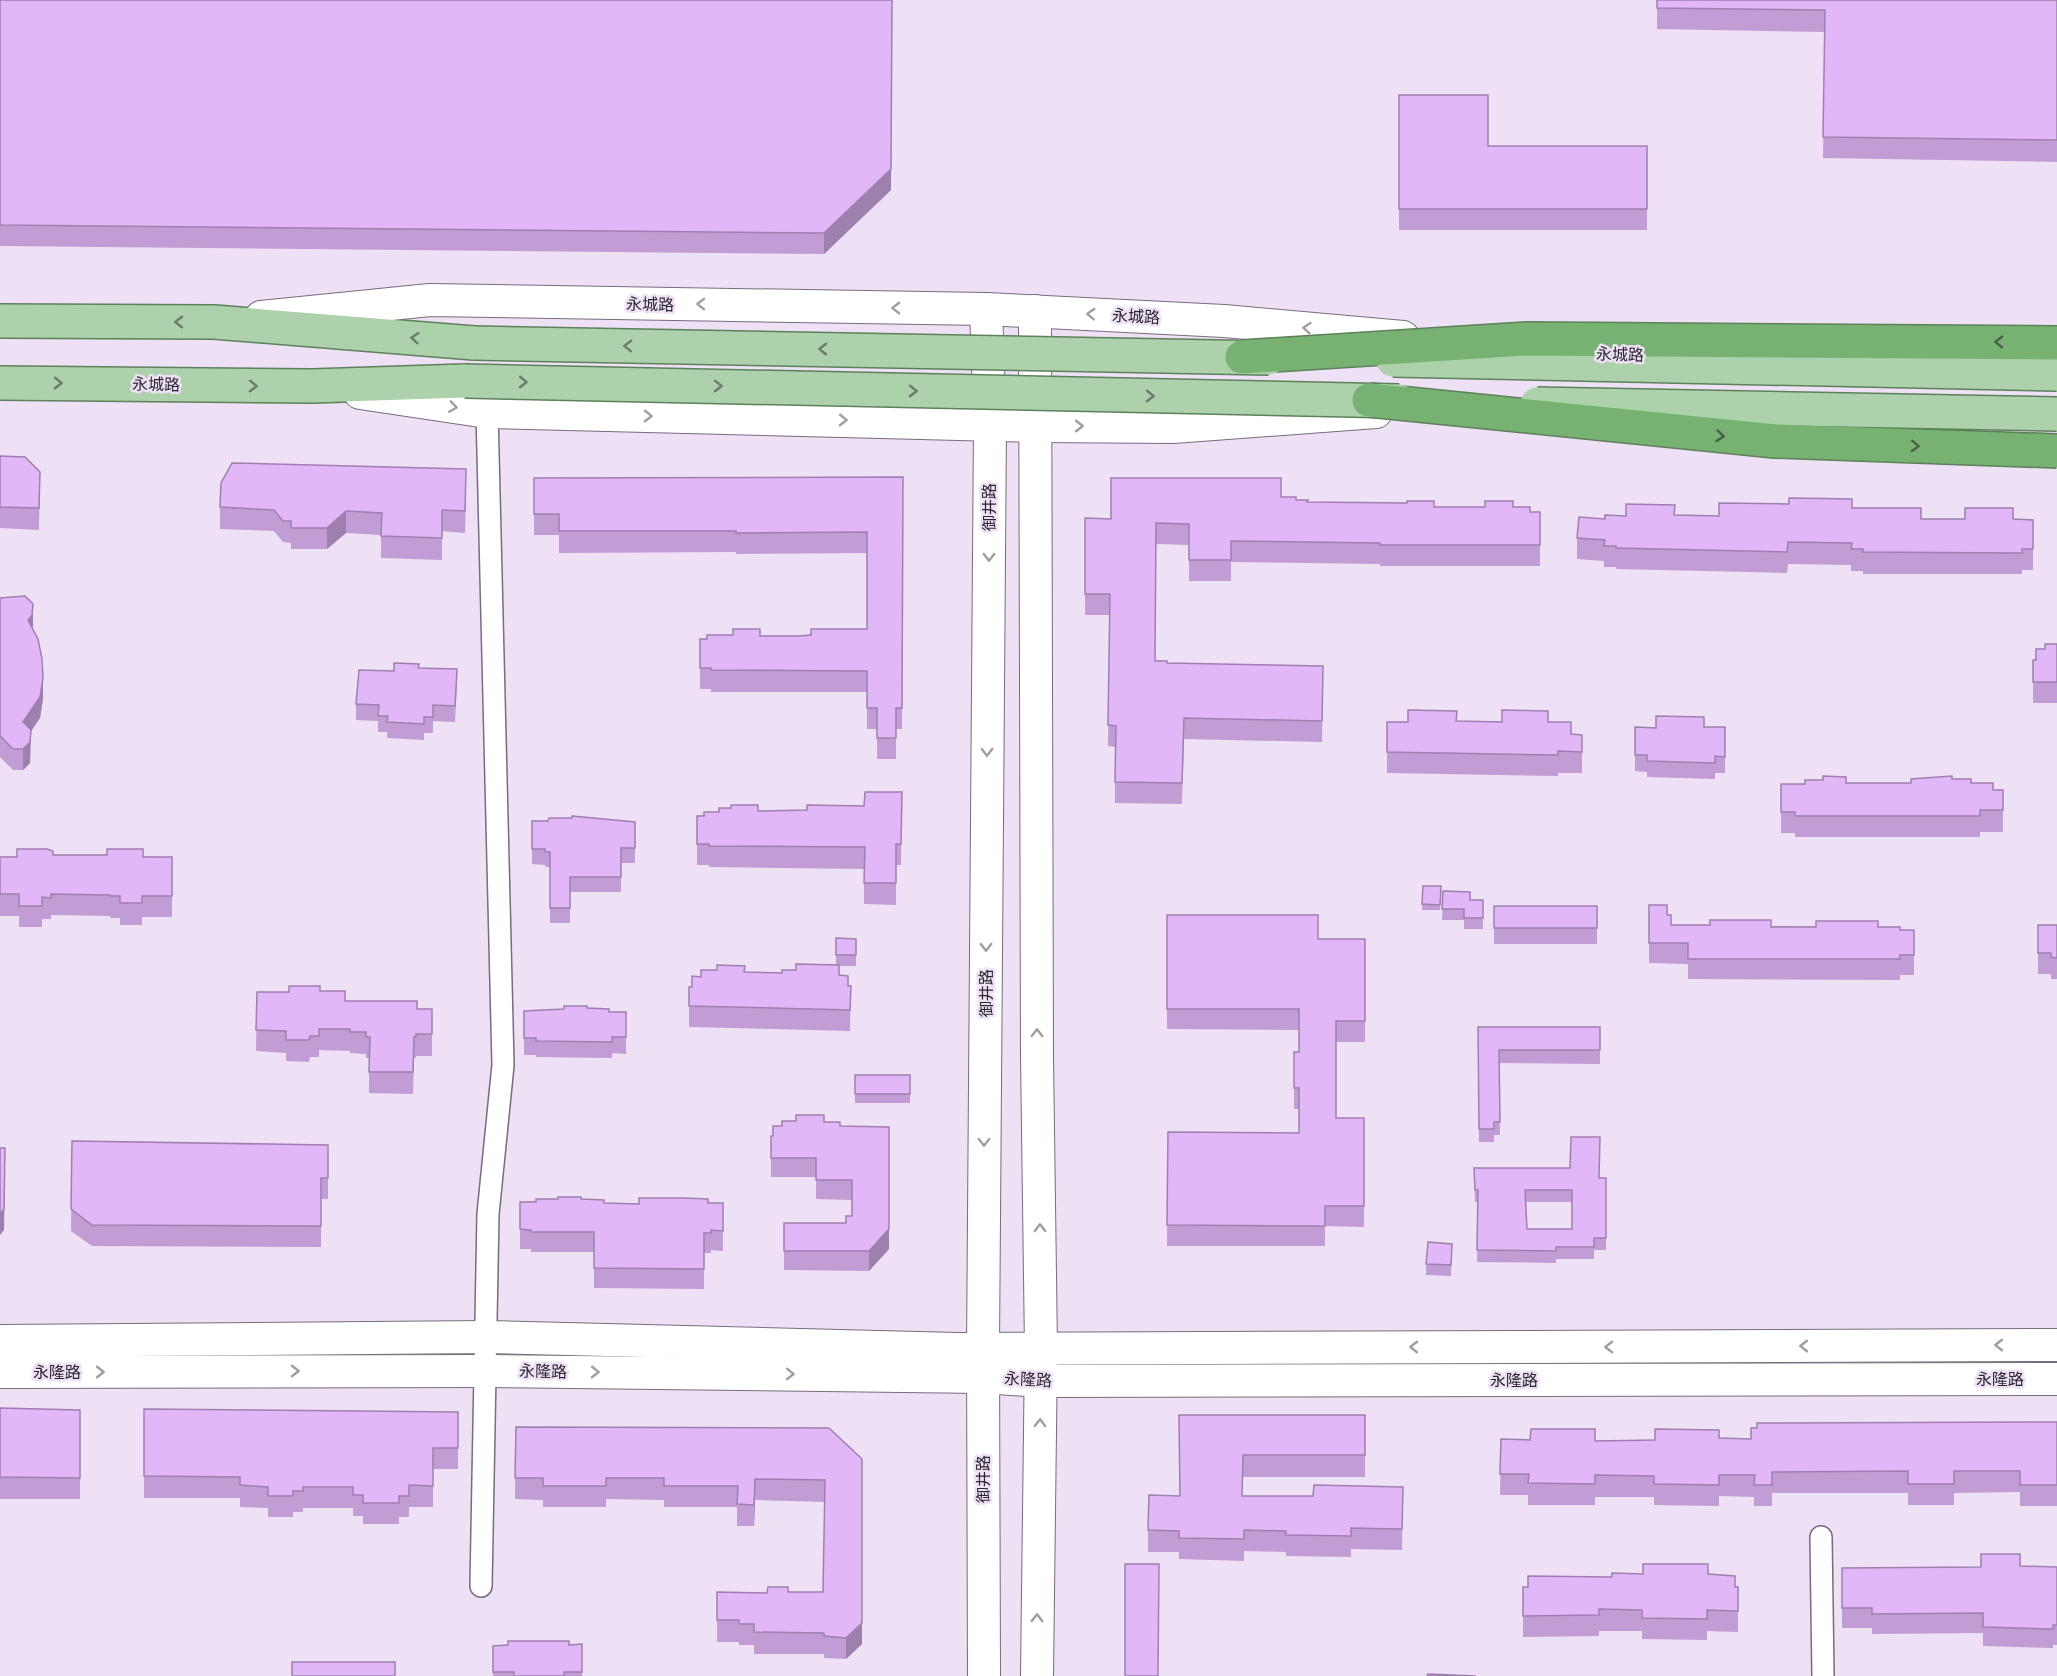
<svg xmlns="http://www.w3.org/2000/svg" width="2057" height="1676" font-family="Montserrat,'Noto Sans SC',sans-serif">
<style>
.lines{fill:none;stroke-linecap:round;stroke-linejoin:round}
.street-casing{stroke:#786c7e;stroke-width:24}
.secondary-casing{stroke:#786c7e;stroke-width:34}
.primary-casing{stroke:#5d815a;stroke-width:36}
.street{stroke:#fff;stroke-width:21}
.secondary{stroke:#fff;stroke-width:32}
.primary{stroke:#add1aa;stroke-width:33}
.primary-bridge-casing{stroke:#5d815a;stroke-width:36;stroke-linecap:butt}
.highway-bridge-casing{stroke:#5d815a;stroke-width:36;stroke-linecap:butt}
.primary-bridge{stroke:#add1aa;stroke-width:33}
.highway-bridge{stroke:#77b272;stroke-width:33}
.wall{fill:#c29dd5;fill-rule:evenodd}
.shaded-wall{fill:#9e80ae}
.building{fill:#e2b7f8;stroke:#9e80ae;stroke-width:1.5;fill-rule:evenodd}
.oneway{stroke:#a09ea1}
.oneway2{stroke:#6c7c6c}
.oneway3{stroke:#4a5f49}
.labels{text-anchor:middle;stroke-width:5;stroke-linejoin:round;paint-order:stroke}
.street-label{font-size:16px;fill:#2c272e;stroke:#eee0f5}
</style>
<rect width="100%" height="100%" fill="#eee0f5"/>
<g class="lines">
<defs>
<g id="street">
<polyline points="1821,1537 1823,1676"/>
<polyline points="481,1586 488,1214 503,1065 487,412"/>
</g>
<g id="secondary">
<polyline points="1035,311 1037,1056 1041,1349 1037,1676"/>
<polyline points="261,317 430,300 986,309 1224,321 1403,337"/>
<polyline points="360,393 487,412 1036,426 1173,427 1376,412"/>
<polyline points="0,1341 486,1337 957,1349 2057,1345"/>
<polyline points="0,1372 485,1371 983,1377 1041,1381 2057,1379"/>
<polyline points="984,1676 983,1349 990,424 986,309"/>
</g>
<g id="primary">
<polyline points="0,321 214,322 474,343"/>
<polyline points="0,383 312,386 465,381"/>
</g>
</defs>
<use href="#street" class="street-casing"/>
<use href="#secondary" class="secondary-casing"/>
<use href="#primary" class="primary-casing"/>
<use href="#street" class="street"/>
<use href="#secondary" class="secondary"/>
<use href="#primary" class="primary"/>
<defs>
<g id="primary-bridge">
<polyline points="474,343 1269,358"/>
<polyline points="1393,360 2057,374"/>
<polyline points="465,381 1399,401"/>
<polyline points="1537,404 2057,414"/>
</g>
<g id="highway-bridge">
<polyline points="1242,357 1527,339 2057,343"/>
<polyline points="1369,400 1775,441 2057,451"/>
</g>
</defs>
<use href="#primary-bridge" class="primary-bridge-casing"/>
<use href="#highway-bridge" class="highway-bridge-casing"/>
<use href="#primary-bridge" class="primary-bridge"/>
<use href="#highway-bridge" class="highway-bridge"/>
</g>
<g class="wall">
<polygon points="0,0 892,0 891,190 824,254 0,246"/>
<polygon points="1657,0 2057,0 2057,162 1823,158 1825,32 1657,29"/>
<polygon points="1399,95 1488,146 1647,146 1647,230 1399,230"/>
<polygon points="0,456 40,472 39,530 0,528"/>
<polygon points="903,477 902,729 896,729 896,759 877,759 877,729 867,729 867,692 711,692 711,689 700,689 700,639 760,636 798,636 867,629 867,553 736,554 736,552 559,553 559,535 534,535 534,478"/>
<polygon points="466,490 465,533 442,531 442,560 381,558 381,535 346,533 327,549 291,549 291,543 283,542 274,531 220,529 220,507"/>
<polygon points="1281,497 1308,502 1434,507 1513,507 1530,512 1540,512 1540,566 1380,566 1380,564 1231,562 1231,581 1189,581 1189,545 1156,544 1155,661 1167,663 1323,666 1322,742 1184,739 1182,804 1115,803 1115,747 1108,746 1110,615 1085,615 1085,518 1111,519"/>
<polygon points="1852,508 1921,519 2033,520 2033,570 2022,570 2022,574 1863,574 1863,571 1851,571 1851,565 1788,564 1787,573 1616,569 1616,567 1604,567 1604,561 1577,559 1577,538 1605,519 1626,516 1719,516"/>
<polygon points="0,598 32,628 43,699 40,718 31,731 30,763 23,770 13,770 0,757"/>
<polygon points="2057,644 2057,703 2033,703 2033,660 2036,660 2045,649"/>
<polygon points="419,668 457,685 455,722 433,721 433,733 424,733 424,740 387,738 387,732 378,732 378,721 356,720 356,704 394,671"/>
<polygon points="1457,721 1548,722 1571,734 1582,735 1582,773 1558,773 1558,776 1387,773 1387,722"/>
<polygon points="1635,727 1725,727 1725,773 1715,773 1715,779 1647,777 1647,772 1635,771"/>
<polygon points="1952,779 1971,783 1993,790 2003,790 2003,832 1980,832 1980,837 1795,837 1795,833 1781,833 1781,784 1805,784 1823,780 1846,783 1911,783"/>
<polygon points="902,792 901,865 896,865 896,905 864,904 864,869 709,867 709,865 697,865 697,816 758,811 807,810 864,806"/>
<polygon points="532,821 635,822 635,863 621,863 621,892 570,892 570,923 550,923 550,867 545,867 545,865 532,864"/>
<polygon points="53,855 172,857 172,917 142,917 142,925 120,925 120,918 110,918 110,916 51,915 51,919 42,919 42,927 19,927 19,916 0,916 0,857"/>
<polygon points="1423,886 1441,886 1440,910 1422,910"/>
<polygon points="1443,891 1470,900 1483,900 1483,929 1464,929 1464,920 1442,920"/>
<polygon points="1649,905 1667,915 1671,925 1878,927 1900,930 1914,930 1914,975 1900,975 1900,980 1688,979 1688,964 1649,963"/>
<rect x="1494" y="906" width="103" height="38"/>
<polygon points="1167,915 1318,939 1365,939 1365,1042 1336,1042 1336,1118 1364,1118 1364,1227 1325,1226 1325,1246 1167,1246 1168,1132 1299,1133 1299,1109 1294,1109 1294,1088 1299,1052 1299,1030 1167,1029"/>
<polygon points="2038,925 2057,925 2057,979 2051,979 2051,974 2038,974"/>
<polygon points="836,938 856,939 856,966 839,966 839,975 848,986 851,986 850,1031 689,1027 689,987 692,987 701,977 745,972 782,973 796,970 836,965"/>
<polygon points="320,991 345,1001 417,1009 432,1009 432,1056 416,1056 416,1058 414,1058 413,1094 369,1093 369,1058 366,1058 366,1054 350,1053 350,1051 319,1050 319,1057 310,1057 309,1062 286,1061 286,1053 256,1051 257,992 289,992"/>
<polygon points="587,1008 609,1012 626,1012 626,1054 612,1053 612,1058 536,1057 536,1055 524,1055 524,1011"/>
<polygon points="1478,1027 1600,1027 1600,1064 1499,1063 1500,1135 1494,1135 1494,1142 1479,1142"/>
<rect x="855" y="1075" width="55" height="28"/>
<polygon points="824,1122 840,1126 889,1249 869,1271 784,1270 784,1223 846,1223 852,1216 852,1200 816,1199 816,1177 771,1177 771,1136 773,1136 782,1126"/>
<polygon points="72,1141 328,1145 328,1199 321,1199 321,1247 92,1246 71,1231"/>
<path d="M1474,1168L1606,1178V1250H1594V1259H1556V1263L1477,1262L1478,1202H1475ZM1526,1202H1572V1229H1527Z"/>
<polygon points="581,1199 604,1203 723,1203 723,1251 711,1250 711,1253 704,1253 704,1289 594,1288 594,1252 531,1252 531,1249 520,1249 520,1202"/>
<polygon points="1452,1244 1451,1276 1426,1275 1426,1264"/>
<polygon points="0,1408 80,1410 80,1499 0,1499"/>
<polygon points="144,1409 458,1412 458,1469 433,1469 433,1507 409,1507 409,1517 399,1517 399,1524 363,1524 363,1516 353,1516 353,1508 303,1508 303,1512 293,1512 293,1517 268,1517 268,1508 240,1507 240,1498 144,1498"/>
<polygon points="1179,1415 1365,1415 1365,1477 1243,1477 1242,1496 1313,1496 1403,1487 1402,1550 1351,1549 1351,1557 1286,1556 1286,1552 1244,1551 1244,1561 1179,1559 1179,1552 1148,1552 1148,1530 1180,1496"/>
<polygon points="2057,1422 2057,1506 2020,1506 2020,1492 1954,1493 1954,1505 1908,1505 1908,1493 1772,1493 1772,1506 1754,1506 1754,1497 1719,1496 1719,1506 1654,1505 1654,1497 1595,1497 1595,1505 1528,1505 1528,1495 1500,1495 1501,1439 1595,1441 1719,1438 1751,1439"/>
<polygon points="516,1427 829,1428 862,1644 846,1659 824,1658 824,1654 754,1654 754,1645 739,1645 739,1642 717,1642 717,1592 767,1593 823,1592 825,1502 755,1500 754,1526 737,1526 737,1507 664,1507 664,1500 606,1499 606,1507 543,1507 543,1500 515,1499"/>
<polygon points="2020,1566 2057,1567 2057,1645 2053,1645 2053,1648 1983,1646 1983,1633 1872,1634 1872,1628 1842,1628 1842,1568 1981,1567"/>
<polygon points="1708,1574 1735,1587 1738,1587 1738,1632 1707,1631 1707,1640 1642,1639 1642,1631 1599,1631 1599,1636 1523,1637 1523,1616 1612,1577"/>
<polygon points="582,1644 582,1676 493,1676 493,1646"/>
</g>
<g class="shaded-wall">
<polygon points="892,0 891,190 824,254 824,233"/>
<polygon points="346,511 346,533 327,549 327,528"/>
<polygon points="33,604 33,625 32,636 28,620"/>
<polygon points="43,678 43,699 40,718 31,731 30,763 23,770 23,722"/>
<polygon points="889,1147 889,1249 869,1271 869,1251"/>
<polygon points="5,1169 4,1230 0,1235 0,1213"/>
<polygon points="755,1479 755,1500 754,1526 754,1505"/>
<polygon points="862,1623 862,1644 846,1659 846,1638"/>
</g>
<g class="building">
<polygon points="0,0 892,0 891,169 824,233 0,225"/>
<polygon points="1657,0 2057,0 2057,140 1823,137 1825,10 1657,8"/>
<polygon points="1399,95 1488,95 1488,146 1647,146 1647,209 1399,209"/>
<polygon points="0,456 25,457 40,472 39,508 0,507"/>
<polygon points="232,463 466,469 465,511 442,510 442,538 381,536 382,513 346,511 327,528 291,528 291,521 283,521 274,510 220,507 221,483"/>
<polygon points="903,477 902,708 896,708 896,738 877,738 877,708 867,708 867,671 711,670 711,668 700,668 700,639 707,639 707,635 733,635 733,629 760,629 760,636 798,636 811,635 811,629 867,629 867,532 736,533 736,531 559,531 559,514 534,514 534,478"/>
<polygon points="1111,478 1281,478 1281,497 1296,497 1296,500 1308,500 1307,502 1407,503 1407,501 1434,501 1434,507 1485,507 1485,501 1513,501 1513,507 1530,507 1530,512 1540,512 1540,545 1380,545 1380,543 1231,541 1231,560 1189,560 1189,524 1156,523 1155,661 1167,661 1167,663 1323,666 1322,721 1184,718 1182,783 1115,782 1116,726 1108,725 1110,594 1085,594 1085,518 1111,519"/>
<polygon points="1789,498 1852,499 1852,508 1921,508 1921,519 1965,519 1965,508 2013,508 2013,519 2033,520 2033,549 2022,549 2022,553 1863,552 1863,549 1851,549 1852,543 1788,542 1787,552 1616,548 1616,546 1604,546 1605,540 1577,538 1579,517 1605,519 1605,515 1626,516 1626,504 1675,505 1674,515 1719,516 1719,503 1789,504"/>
<polygon points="25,596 33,604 32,615 28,620 38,639 42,659 43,678 40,697 23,722 31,730 30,742 23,749 13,749 0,736 0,598"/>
<polygon points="2045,644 2057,644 2057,682 2033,682 2033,660 2036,660 2036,649 2045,649"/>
<polygon points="394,663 419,664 418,668 457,669 455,706 433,705 433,717 424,717 424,724 387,722 388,716 378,716 379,705 356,704 359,670 394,671"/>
<polygon points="1408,710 1457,711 1456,721 1502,722 1502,710 1548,711 1548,722 1571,722 1571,734 1582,735 1582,752 1558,751 1558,755 1387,752 1387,722 1408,722"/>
<polygon points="1656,716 1704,717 1704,727 1725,727 1725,757 1715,756 1715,763 1647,761 1647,755 1635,755 1635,727 1656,728"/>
<polygon points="1823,776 1846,777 1846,783 1911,783 1911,779 1952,776 1952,779 1971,779 1971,783 1993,783 1993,790 2003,790 2003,810 1980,810 1980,816 1795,816 1795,812 1781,812 1781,784 1805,784 1805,780 1823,780"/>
<polygon points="865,792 902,792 901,844 896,844 896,883 864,883 865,847 709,846 709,844 697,844 697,816 704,816 704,812 719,812 719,808 731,808 731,805 758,805 758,811 807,810 807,805 864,806"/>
<polygon points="572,816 635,822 635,848 621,848 621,877 570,877 570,908 550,908 550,852 545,852 545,849 532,849 532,821 548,821 549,818 572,818"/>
<polygon points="17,849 47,849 53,851 53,855 107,855 107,849 143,849 143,857 172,857 172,896 142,896 142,903 120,903 120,896 110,896 110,895 51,894 51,898 42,897 42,906 19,906 19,894 0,894 0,857 17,857"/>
<polygon points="1423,886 1441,886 1440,905 1422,904"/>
<polygon points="1443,891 1470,892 1470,900 1483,900 1483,918 1464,918 1464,909 1442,909"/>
<polygon points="1649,905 1667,905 1667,915 1671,915 1671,925 1710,925 1710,920 1771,920 1771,927 1816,927 1816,921 1878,921 1878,927 1900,927 1900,930 1914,930 1914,955 1900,955 1900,959 1688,959 1688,943 1649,943"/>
<rect x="1494" y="906" width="103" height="22"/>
<polygon points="1167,915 1318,915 1318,939 1365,939 1365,1021 1336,1021 1336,1118 1364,1118 1364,1206 1325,1206 1325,1226 1167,1225 1168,1132 1299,1133 1299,1088 1294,1088 1294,1052 1299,1052 1299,1009 1167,1009"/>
<polygon points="2038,925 2057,925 2057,958 2051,957 2051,953 2038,953"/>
<polygon points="836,938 856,939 856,955 836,955"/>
<polygon points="796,964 839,965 839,975 848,976 848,986 851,986 850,1010 689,1006 689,987 692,987 692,976 701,977 701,970 717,970 717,965 745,966 744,972 782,973 782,970 796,970"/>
<polygon points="289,986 320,986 320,991 345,991 345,1001 417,1001 417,1009 432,1009 432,1034 416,1034 416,1037 414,1037 413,1072 369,1072 370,1037 366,1037 366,1032 350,1032 350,1029 319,1029 319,1036 310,1036 309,1040 286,1040 286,1031 256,1030 257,992 289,992"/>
<polygon points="564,1006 587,1006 587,1008 609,1009 609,1012 626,1012 626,1037 612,1037 612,1042 536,1041 536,1038 524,1038 524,1011 564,1009"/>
<polygon points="1478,1027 1600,1027 1600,1050 1499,1050 1500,1122 1494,1122 1494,1129 1479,1129"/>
<rect x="855" y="1075" width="55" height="19"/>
<polygon points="796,1115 824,1115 824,1122 840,1122 840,1126 889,1127 889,1229 869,1251 784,1251 784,1223 846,1223 846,1216 852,1216 852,1180 816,1180 816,1158 771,1158 771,1136 773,1136 773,1126 782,1126 782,1121 796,1121"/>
<path d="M1571,1137H1600L1599,1178H1606V1238H1594V1247H1556V1251L1477,1250L1478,1190H1475L1474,1168H1570ZM1525,1190H1572V1229H1527Z"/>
<polygon points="72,1141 328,1145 328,1178 321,1178 321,1226 92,1225 71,1209"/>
<polygon points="0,1148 5,1148 4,1209 0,1213"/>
<polygon points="558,1197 581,1197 581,1199 604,1200 604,1203 639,1204 639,1198 684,1198 708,1199 708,1203 723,1203 723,1231 711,1230 711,1233 704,1233 704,1269 594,1268 594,1232 531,1232 531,1230 520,1229 520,1202 536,1202 536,1199 558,1199"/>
<polygon points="1428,1242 1452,1244 1451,1265 1426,1264"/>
<polygon points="0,1408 80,1410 80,1478 0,1477"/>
<polygon points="144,1409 458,1412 458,1448 433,1448 433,1486 409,1485 409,1496 399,1496 399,1503 363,1503 363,1495 353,1495 353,1487 303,1487 303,1491 293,1491 293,1496 268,1496 268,1487 240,1485 240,1477 144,1476"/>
<polygon points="1179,1415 1365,1415 1365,1455 1243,1455 1242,1496 1313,1496 1314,1485 1403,1487 1402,1529 1351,1528 1351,1536 1286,1535 1286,1531 1244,1530 1244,1539 1179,1538 1179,1531 1148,1530 1149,1495 1180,1496"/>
<polygon points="2057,1422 2057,1485 2020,1485 2020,1471 1954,1471 1954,1484 1908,1484 1908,1471 1772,1472 1772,1485 1754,1485 1755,1475 1719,1475 1719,1485 1654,1484 1654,1476 1595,1475 1595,1484 1528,1483 1529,1474 1500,1474 1501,1439 1530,1440 1531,1429 1595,1429 1595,1441 1655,1440 1655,1429 1719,1430 1719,1438 1751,1439 1751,1428 1757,1428 1757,1423"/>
<polygon points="516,1427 829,1428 862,1459 862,1623 846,1638 824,1636 824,1633 754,1632 754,1624 739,1624 739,1620 717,1620 717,1592 767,1593 768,1587 788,1587 788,1592 823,1592 825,1480 755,1479 754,1505 737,1504 738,1486 664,1486 664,1478 606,1478 606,1486 543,1486 543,1478 515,1478"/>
<polygon points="1981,1554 2020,1554 2020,1566 2057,1567 2057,1625 2053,1625 2053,1629 1983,1627 1983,1613 1872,1614 1872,1608 1842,1608 1842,1568 1981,1567"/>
<polygon points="1125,1564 1159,1564 1158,1676 1125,1676"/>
<polygon points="1643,1564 1708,1564 1708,1574 1735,1576 1735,1587 1738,1587 1738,1611 1707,1610 1707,1619 1642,1618 1642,1610 1599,1609 1599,1615 1523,1616 1523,1587 1528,1587 1528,1576 1612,1577 1612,1573 1643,1574"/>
<polygon points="508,1641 569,1641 569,1645 582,1644 582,1672 564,1672 564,1676 514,1676 514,1672 493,1672 493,1646 508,1645"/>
<rect x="292" y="1662" width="103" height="14"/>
<polygon points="1428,1674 1476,1676 1427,1676"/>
</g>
<defs><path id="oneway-chevron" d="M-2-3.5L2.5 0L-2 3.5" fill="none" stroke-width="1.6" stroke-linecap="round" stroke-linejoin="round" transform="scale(1.5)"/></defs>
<g class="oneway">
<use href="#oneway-chevron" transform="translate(701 304) rotate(-179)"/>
<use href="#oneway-chevron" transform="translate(896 308) rotate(-179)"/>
<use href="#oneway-chevron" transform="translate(1091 314) rotate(-177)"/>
<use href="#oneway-chevron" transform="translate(1307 328) rotate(-175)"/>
<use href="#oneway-chevron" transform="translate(453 407) rotate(8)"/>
<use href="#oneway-chevron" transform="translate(648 416) rotate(1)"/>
<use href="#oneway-chevron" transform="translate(843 420) rotate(1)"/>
<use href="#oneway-chevron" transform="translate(1079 426)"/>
<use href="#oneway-chevron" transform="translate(989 557) rotate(90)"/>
<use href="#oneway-chevron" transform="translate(987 752) rotate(90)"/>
<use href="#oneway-chevron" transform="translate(986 947) rotate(90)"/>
<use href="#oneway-chevron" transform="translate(1037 1033) rotate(-90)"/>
<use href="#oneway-chevron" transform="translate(984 1142) rotate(90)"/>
<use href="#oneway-chevron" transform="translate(1040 1228) rotate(-91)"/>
<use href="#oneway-chevron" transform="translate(1999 1345) rotate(180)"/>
<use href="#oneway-chevron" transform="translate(1804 1346) rotate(180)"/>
<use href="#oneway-chevron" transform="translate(1414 1347) rotate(180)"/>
<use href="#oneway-chevron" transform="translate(1609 1347) rotate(180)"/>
<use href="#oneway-chevron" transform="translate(295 1371)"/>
<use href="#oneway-chevron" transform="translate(100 1372)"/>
<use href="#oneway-chevron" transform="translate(595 1372) rotate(1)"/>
<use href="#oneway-chevron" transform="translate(790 1374) rotate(1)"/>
<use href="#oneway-chevron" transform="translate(1040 1423) rotate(-89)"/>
<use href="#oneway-chevron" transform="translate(1037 1618) rotate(-89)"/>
</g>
<g class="oneway2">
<use href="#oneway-chevron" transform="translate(179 322) rotate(-180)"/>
<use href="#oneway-chevron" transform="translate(415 338) rotate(-175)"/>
<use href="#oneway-chevron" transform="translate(628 346) rotate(-179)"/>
<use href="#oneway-chevron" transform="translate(823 349) rotate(-179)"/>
<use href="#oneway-chevron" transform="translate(523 382) rotate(1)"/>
<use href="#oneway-chevron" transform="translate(58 383) rotate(1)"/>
<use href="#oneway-chevron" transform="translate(253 386) rotate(1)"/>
<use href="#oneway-chevron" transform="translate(718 386) rotate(1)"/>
<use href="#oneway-chevron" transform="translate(913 391) rotate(1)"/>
<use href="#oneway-chevron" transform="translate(1150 396) rotate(1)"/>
</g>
<g class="oneway3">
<use href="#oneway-chevron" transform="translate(1999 342) rotate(-179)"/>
<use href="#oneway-chevron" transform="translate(1720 436) rotate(6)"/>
<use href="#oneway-chevron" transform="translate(1915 446) rotate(2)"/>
</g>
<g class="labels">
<g class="street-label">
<text transform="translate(650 304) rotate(1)" y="6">永城路</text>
<text transform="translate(1136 316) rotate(3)" y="6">永城路</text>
<text transform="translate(1620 354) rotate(2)" y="6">永城路</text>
<text transform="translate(156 384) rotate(1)" y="6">永城路</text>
<text transform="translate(989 507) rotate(-90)" y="6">御井路</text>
<text transform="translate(986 993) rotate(-90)" y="6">御井路</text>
<text transform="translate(543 1371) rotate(1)" y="6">永隆路</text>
<text x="57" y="1378">永隆路</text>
<text transform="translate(1028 1379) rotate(3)" y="6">永隆路</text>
<text x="2000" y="1385">永隆路</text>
<text x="1514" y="1386">永隆路</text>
<text transform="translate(983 1479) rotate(-90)" y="6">御井路</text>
</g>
</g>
</svg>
